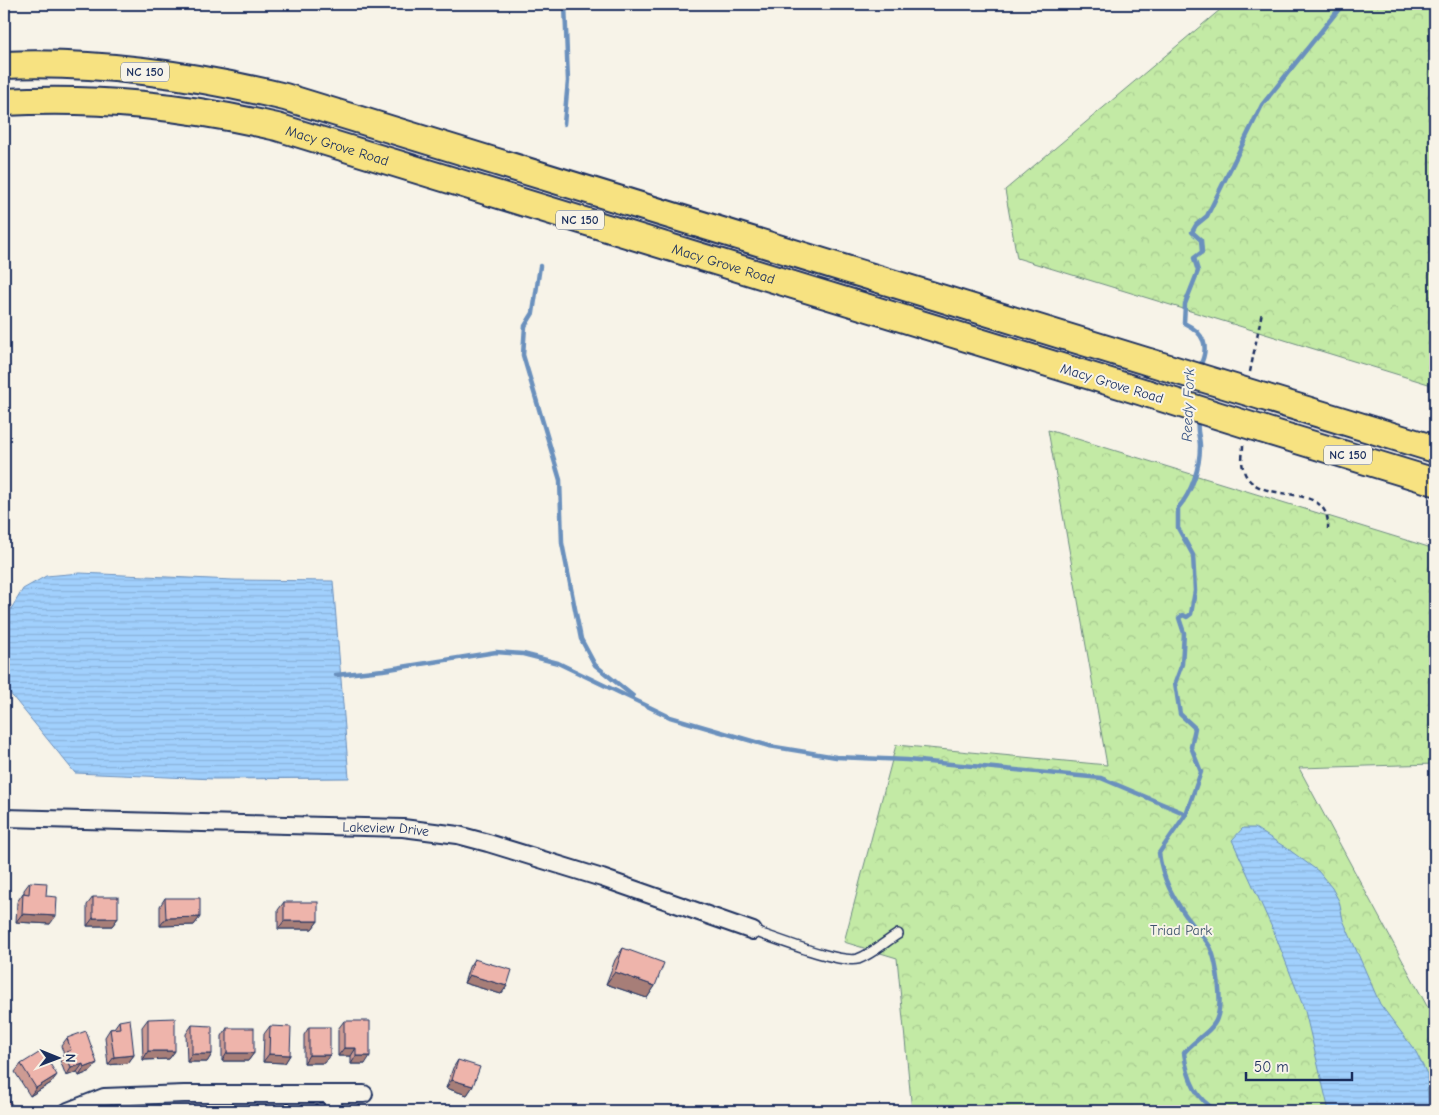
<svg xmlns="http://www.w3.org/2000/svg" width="1439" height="1115" font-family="'Comic Neue',sans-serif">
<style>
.forest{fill:url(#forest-crowns);stroke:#6f8c82}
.water{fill:url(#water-rules);stroke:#6b90bd}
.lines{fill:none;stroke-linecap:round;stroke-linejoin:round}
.stream{stroke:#6b90bd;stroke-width:4.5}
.lane-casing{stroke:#1b2f5e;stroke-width:12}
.street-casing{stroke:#1b2f5e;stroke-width:20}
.primary-casing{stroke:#1b2f5e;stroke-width:30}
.path{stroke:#1b2f5e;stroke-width:2.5;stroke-dasharray:5 4;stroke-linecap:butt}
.lane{stroke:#f7f3e8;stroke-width:9}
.street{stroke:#f7f3e8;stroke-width:16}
.primary{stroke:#f7e281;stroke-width:26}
.primary-bridge-casing{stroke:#1b2f5e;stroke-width:30;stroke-linecap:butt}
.primary-bridge{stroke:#f7e281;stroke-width:26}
.wall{fill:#cd9b93;stroke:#1b2f5e}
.shaded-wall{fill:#a77e78;stroke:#1b2f5e}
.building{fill:#eeb4ab;stroke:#1b2f5e}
.labels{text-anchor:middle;stroke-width:4;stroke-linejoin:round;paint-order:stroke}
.shield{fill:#f7f3e8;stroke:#5d6a87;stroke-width:1}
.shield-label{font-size:12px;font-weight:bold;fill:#1b2f5e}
.street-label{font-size:14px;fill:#1b2f5e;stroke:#f7f3e8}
.park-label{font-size:14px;fill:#3d546c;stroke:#f7f3e8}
.water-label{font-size:15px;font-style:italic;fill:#3c5786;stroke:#f7f3e8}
</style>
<defs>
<pattern id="forest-crowns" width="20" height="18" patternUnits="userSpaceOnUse" patternTransform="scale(1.25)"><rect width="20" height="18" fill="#c3eaa5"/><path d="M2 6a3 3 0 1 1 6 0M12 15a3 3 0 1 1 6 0" fill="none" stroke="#a7c990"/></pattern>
<pattern id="water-rules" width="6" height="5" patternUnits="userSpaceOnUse" patternTransform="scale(1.25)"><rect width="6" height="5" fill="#a1d0fd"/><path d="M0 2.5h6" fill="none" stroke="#8ab3db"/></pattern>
</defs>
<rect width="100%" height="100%" fill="#f7f3e8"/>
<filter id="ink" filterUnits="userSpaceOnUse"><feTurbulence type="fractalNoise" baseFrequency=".02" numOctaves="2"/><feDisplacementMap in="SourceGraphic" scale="10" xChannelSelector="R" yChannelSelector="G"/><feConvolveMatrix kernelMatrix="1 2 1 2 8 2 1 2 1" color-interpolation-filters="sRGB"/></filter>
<g filter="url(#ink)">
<g class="forest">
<polygon points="1227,4 1435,4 1435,386 1017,258 1005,190"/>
<polygon points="1048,430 1435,549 1435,764 1299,768 1435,1021 1435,1111 912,1111 897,958 844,942 896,745 1107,765"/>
</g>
<g class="water">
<polygon points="80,573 233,580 333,581 349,778 214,779 75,773 4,686 4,626 11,609 23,589 46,576"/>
<polygon points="1243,828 1255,828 1288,849 1318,871 1332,888 1339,901 1343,920 1380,1004 1416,1052 1427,1074 1429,1111 1329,1111 1305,1011 1274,932 1232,840"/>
</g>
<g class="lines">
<g class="stream">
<polyline points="564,124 568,81 565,4"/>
<polyline points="540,266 533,313 525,326 523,355 560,480 562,543 581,639 595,665 633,696"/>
<path d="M1199,368C1210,347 1205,333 1184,323L1185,304L1198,271L1194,258L1202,252L1201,240L1192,232L1196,225L1207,216L1262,105L1343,4"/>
<path d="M1199,418C1195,427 1200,437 1200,446C1200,467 1192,492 1178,508V528L1193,555L1195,591L1191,614L1187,617L1183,615L1179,618L1184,633L1182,664L1175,683L1180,714L1195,728L1191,747L1201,772L1186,814L1159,853C1162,880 1176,904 1193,925C1198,932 1208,941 1211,949C1217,964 1223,1002 1217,1018C1213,1031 1193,1041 1184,1053C1187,1075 1194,1099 1215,1109C1220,1112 1229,1111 1235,1111"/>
<polyline points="336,675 383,670 496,652 523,654 558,663 670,717 769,746 836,757 907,760 1101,778 1186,814"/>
</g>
<defs>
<path id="lane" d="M753,931C775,938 839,964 858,959C872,954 885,942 898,934"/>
<g id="street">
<path id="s1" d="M4,818L403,828L458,835L488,843L602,878L753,931"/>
<polyline points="68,1111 104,1097 184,1094 364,1094"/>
<polyline points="333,1111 333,1095"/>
</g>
<g id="primary">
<path d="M4,65C98,61 193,75 285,97L1149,362"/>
<path id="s2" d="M4,102C99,97 185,106 277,127L1146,393"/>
<polyline points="1264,397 1435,449"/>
<polyline points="1261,429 1435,482"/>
</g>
</defs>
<use href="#lane" class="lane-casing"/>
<use href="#street" class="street-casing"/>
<use href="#primary" class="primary-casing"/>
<g class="path">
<polyline points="1250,372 1262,312"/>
<path d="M1243,445C1243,452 1241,461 1243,468C1253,510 1331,476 1328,529"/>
</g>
<use href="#lane" class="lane"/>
<use href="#street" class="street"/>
<use href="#primary" class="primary"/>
<defs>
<g id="primary-bridge">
<polyline points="1149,362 1264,397"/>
<polyline points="1146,393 1261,429"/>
</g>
</defs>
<use href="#primary-bridge" class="primary-bridge-casing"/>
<use href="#primary-bridge" class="primary-bridge"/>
</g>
<g class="wall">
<polygon points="30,882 46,896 50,924 16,922 17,902 23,893 24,893 24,890"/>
<polygon points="93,897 118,918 112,926 87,926 87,905"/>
<polygon points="165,898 200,917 194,925 160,926 160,906"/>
<polygon points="284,902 318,921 312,929 278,929 278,910"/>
<polygon points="623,948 655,986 647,998 606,984 615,960"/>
<polygon points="474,959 507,986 501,994 464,983 469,967"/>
<polygon points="148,1019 175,1051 169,1059 143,1060 142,1027"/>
<polygon points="119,1021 134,1055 128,1063 108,1065 105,1037 110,1029 114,1028"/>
<polygon points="344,1021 365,1064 351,1064 351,1056 338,1056 338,1029"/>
<polygon points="192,1025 212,1054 207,1062 187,1062 186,1034"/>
<polygon points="270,1026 290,1055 285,1063 263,1062 264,1034"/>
<polygon points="309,1027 324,1063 304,1063 304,1035"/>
<polygon points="227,1028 254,1053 248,1061 222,1061 222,1036"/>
<polygon points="67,1038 91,1071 79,1076 77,1072 66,1076 60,1060 64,1054 61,1046"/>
<polygon points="458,1060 473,1086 467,1095 446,1088 453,1068"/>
<polygon points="21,1064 51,1083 30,1096 15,1072"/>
</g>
<g class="shaded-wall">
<polygon points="22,914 56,916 50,924 16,922"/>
<polygon points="200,917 194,925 160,926 166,918"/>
<polygon points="93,918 118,918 112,926 87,926"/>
<polygon points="284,921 318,921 312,929 278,929"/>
<polygon points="615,972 655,986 647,998 606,984"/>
<polygon points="469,975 507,986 501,994 464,983"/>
<polygon points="344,1048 356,1048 351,1056 338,1056"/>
<polygon points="148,1051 175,1051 169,1059 143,1060"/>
<polygon points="227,1053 254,1053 248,1061 222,1061"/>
<polygon points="192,1054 212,1054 207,1062 187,1062"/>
<polygon points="269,1054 290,1055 285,1063 263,1062"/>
<polygon points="134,1055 128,1063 108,1065 114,1057"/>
<polygon points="309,1055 330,1055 324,1063 304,1063"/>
<polygon points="356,1056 370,1056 365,1064 351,1064"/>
<polygon points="97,1063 91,1071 79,1076 84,1068"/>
<polygon points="83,1064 77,1072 66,1076 71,1068"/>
<polygon points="57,1075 51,1083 30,1096 36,1088"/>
<polygon points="452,1080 473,1086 467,1095 446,1088"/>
</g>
<g class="building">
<polygon points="30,882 47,883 46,896 57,897 56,916 22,914 23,893 29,894"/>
<rect x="93" y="897" width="25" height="21"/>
<polygon points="165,898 200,898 200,917 166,918"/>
<rect x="284" y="902" width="34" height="19"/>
<polygon points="623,948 664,963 655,986 615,972"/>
<polygon points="474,959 512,970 507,986 469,975"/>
<polygon points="175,1018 175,1051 148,1051 148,1019"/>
<polygon points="130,1019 134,1055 114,1057 110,1029 120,1028 119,1021"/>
<polygon points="344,1021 370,1021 370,1056 356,1056 356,1048 344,1048"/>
<polygon points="192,1025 212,1026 212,1054 192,1054"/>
<polygon points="270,1026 291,1027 290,1055 269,1054"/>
<rect x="309" y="1027" width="21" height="28"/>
<rect x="227" y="1028" width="27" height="25"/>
<polygon points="86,1031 97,1063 84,1068 83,1064 71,1068 66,1052 71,1050 67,1038"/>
<polygon points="42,1051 57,1075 36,1088 21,1064"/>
<polygon points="458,1060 480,1067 473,1086 452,1080"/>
<polygon points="4,1094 13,1106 6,1111 4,1111"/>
<rect x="242" y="1109" width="28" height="2"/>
</g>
</g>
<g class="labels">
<g class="shield">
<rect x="121" y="62.5" width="48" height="19" rx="4"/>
<rect x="556" y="210.5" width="48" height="19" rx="4"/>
<rect x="1324" y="445.5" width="48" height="19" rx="4"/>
</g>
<g class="shield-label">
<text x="145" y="76">NC 150</text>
<text x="580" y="224">NC 150</text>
<text x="1348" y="459">NC 150</text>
</g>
<g class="street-label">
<text dy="5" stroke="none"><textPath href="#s2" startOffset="338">Macy Grove Road</textPath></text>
<text dy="5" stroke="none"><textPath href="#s2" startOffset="742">Macy Grove Road</textPath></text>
<text transform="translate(1112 383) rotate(17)" y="5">Macy Grove Road</text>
<text dy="5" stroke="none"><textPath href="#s1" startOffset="382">Lakeview Drive</textPath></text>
</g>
<g class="park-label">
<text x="1181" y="935">Triad Park</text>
</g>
<g class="water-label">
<text transform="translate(1188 405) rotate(-88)" y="5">Reedy Fork</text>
</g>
</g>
<rect width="1439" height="1115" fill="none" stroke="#f7f3e8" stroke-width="20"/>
<rect x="10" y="10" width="1419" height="1095" fill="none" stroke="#1b2f5e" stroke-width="2" filter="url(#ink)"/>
<g transform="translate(58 1058) rotate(91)" stroke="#f7f3e8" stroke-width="4" paint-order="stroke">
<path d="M0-4L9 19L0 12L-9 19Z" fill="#1b2f5e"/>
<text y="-8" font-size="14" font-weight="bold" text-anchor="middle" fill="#1b2f5e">N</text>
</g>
<path d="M1246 1072v8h106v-8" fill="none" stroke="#1b2f5e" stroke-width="2.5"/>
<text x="1254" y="1072" font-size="15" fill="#1b2f5e" stroke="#f7f3e8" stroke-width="4" paint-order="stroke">50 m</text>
</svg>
